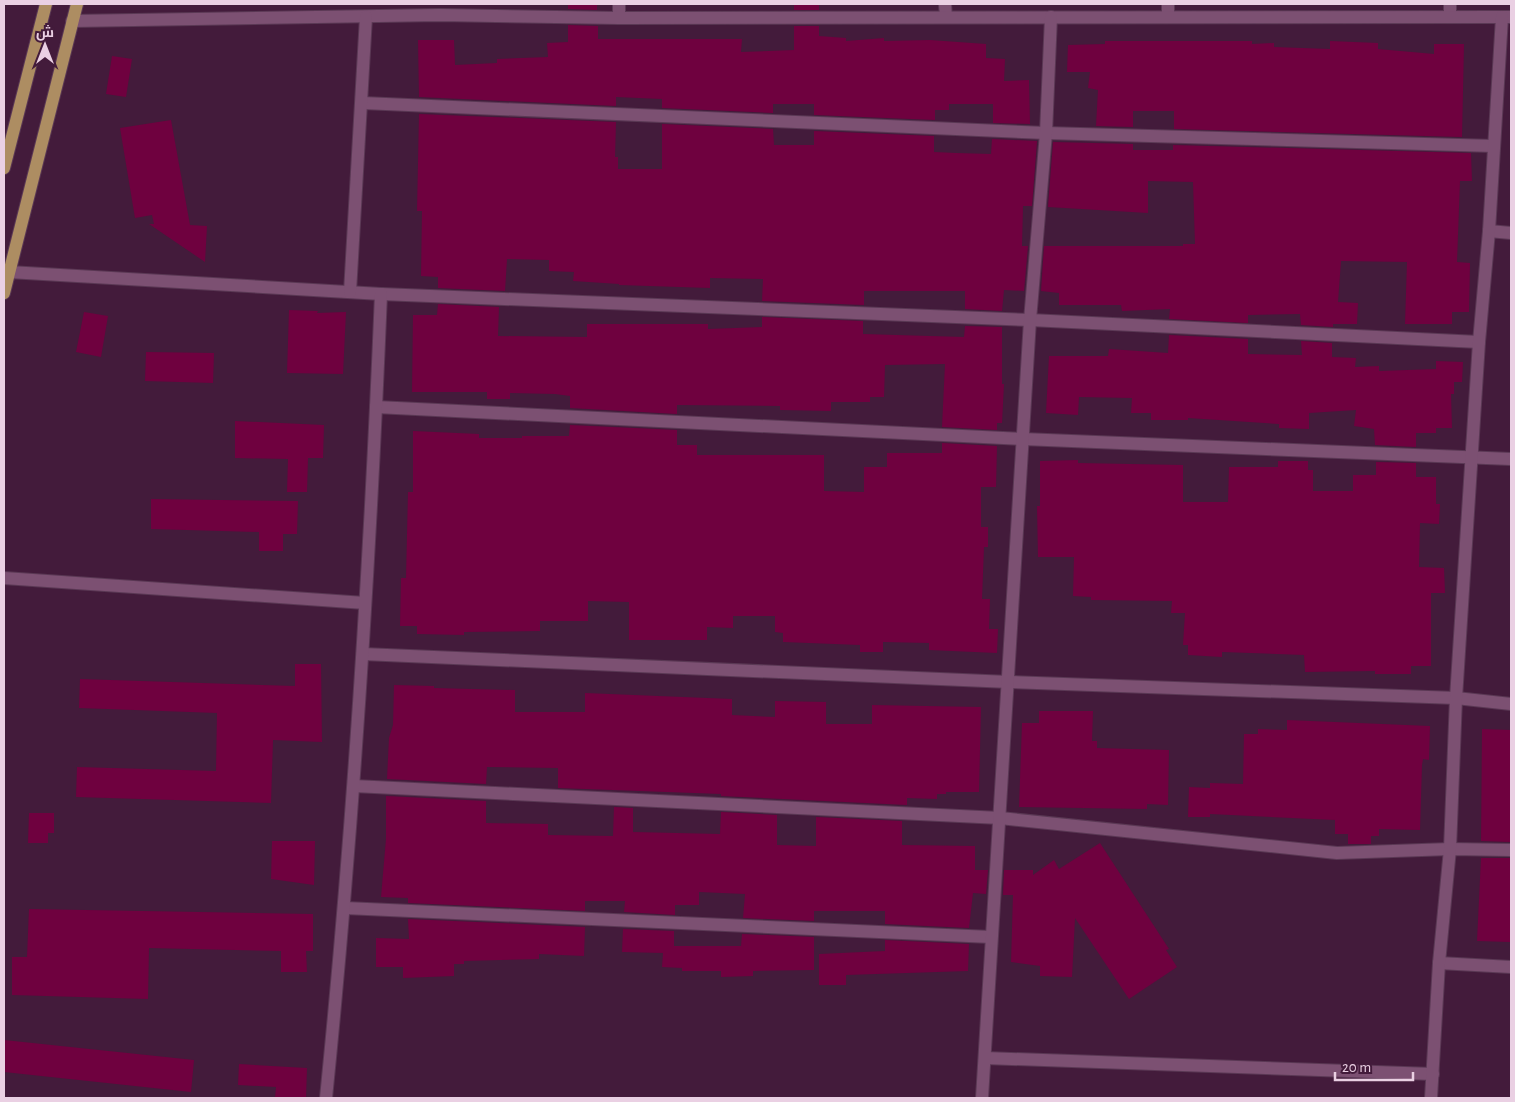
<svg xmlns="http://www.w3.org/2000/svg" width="1515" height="1102" font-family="'Alegreya Sans',Cairo,sans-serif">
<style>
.building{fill:#6f013f}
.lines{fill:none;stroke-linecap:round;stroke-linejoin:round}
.minor-casing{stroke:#5a3854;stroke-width:14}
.major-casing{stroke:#5a3854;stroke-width:14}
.minor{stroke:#7c5072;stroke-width:12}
.major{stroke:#ad8d62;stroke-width:12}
</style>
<rect width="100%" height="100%" fill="#431b3b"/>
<g class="building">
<polygon points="568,4 597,4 597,10 568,9"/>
<rect x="794" y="4" width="25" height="6"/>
<polygon points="568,25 598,26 598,39 742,39 741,52 794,50 794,26 819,26 819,36 846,38 846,41 884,38 884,41 930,40 986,44 986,58 1005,59 1004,81 1029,80 1030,124 993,123 993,104 949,104 949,110 935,110 935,120 814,115 814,104 773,104 773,113 662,108 662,99 616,97 616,106 419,97 418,40 454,40 455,65 497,63 497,59 548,57 547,43 568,42"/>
<polygon points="1105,41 1252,41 1252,44 1274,43 1274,47 1330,49 1330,41 1378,43 1378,49 1434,54 1434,44 1464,44 1462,137 1174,129 1174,111 1133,111 1133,127 1096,126 1098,90 1088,88 1090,72 1067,72 1068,45 1105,44"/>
<polygon points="112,56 132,59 126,97 106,94"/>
<polygon points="419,114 616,122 615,157 618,157 618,169 662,169 662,124 773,129 774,145 814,145 814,131 934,136 934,152 956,153 991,154 992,139 1037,141 1032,206 1023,206 1022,246 1028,246 1024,291 1004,290 1002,311 965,309 965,291 864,291 864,305 762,301 763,279 710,278 710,288 619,285 619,284 573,281 574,272 549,271 549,260 507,259 505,291 438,288 438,277 421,276 422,211 417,211"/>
<polygon points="171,120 190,225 207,226 205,262 149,224 154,224 152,215 135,218 120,128"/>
<polygon points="1053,142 1133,144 1133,150 1173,150 1173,145 1471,153 1472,181 1460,181 1457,262 1470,263 1469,312 1452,312 1452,324 1405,324 1407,262 1341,261 1338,302 1358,303 1357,324 1333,324 1333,327 1301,325 1300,314 1248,315 1248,323 1169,319 1170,309 1122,311 1121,305 1059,305 1059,293 1041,291 1044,246 1183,246 1183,244 1195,244 1193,182 1148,181 1148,213 1048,207"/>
<polygon points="438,304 499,307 498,336 587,337 587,324 708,324 708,329 762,327 762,317 863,321 863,334 964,337 965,326 1002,327 1002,384 1004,384 1002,423 997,423 997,430 942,427 945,364 885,365 884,397 870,397 870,402 831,402 831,411 780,410 780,406 677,405 677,414 570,408 570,396 555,394 510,393 510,399 487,399 487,392 412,392 413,315 437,315"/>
<polygon points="289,310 318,311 317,313 346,312 343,374 287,373"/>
<polygon points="84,312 108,316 101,357 76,352"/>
<polygon points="1169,335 1248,339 1248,354 1302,355 1301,341 1332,343 1332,357 1356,358 1355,367 1379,366 1379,371 1436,369 1436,361 1463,362 1462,382 1454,382 1454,394 1451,394 1452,428 1436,428 1436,433 1416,433 1416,447 1375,445 1374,429 1354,426 1356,410 1309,413 1309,429 1279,428 1279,424 1188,418 1188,420 1151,420 1151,413 1131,413 1132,398 1079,397 1078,415 1046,413 1049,356 1108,356 1109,349 1168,353"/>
<polygon points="146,352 214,353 213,383 145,381"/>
<polygon points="235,421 324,425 323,458 308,458 307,492 287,492 288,459 235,458"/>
<polygon points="570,425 677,430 677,445 697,445 697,455 824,455 824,491 864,492 864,467 887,467 887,453 942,453 942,443 997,446 996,487 981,487 981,527 988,527 988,547 984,547 982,599 990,599 989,629 998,629 997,653 929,650 929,643 883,642 883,652 860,652 860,645 783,642 783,633 775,632 775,616 733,616 733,628 707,627 707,640 629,640 629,602 588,601 588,621 540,621 540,631 464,632 464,635 417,634 417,626 400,626 401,578 406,578 408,492 413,492 413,431 479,434 479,438 522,438 522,436 569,436"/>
<polygon points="1078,460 1078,463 1183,465 1183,502 1228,502 1229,467 1278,467 1278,461 1308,461 1308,470 1313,470 1313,491 1353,491 1353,475 1376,475 1376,462 1416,463 1416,477 1436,477 1436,504 1440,504 1439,524 1420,523 1419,567 1444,568 1445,593 1431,593 1431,666 1411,666 1411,674 1375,674 1375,671 1305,672 1304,655 1222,652 1222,657 1188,655 1188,645 1183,645 1185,613 1171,613 1172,601 1091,600 1091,597 1073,596 1074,557 1038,557 1037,506 1040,506 1040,461"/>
<polygon points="151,499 298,501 297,534 283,534 283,551 259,551 259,532 151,529"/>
<polygon points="295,664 321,664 322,742 273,740 271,803 76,797 77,767 216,771 217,713 79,708 80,679 295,686"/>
<polygon points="394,685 434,686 434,688 515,690 515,712 585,712 585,693 732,699 732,715 775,717 775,701 826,702 826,724 872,724 872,705 981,707 979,792 946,792 946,794 937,794 937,799 907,798 907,805 721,796 721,794 558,788 558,768 487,767 486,784 387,779 389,738 393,725"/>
<polygon points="1039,711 1093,711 1092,741 1097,741 1097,748 1169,750 1168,805 1147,804 1147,809 1019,807 1022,723 1039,723"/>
<polygon points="1287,720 1430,726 1429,760 1423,759 1422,765 1420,830 1379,829 1379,836 1371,836 1371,844 1348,844 1348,834 1335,834 1335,820 1210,814 1210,817 1188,817 1189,787 1210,788 1210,783 1243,784 1244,734 1258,734 1258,729 1287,730"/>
<polygon points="1482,729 1511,730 1511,842 1481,841"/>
<polygon points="386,796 486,801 486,823 548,824 548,835 613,836 614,807 633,808 633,832 720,834 721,812 777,815 777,845 816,846 816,817 902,821 902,845 975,846 975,870 988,870 986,894 973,893 969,928 885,924 885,911 814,911 814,921 743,918 745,894 699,892 699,905 675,905 675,915 624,912 625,901 585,901 585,911 408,903 408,898 381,897 386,839"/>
<polygon points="29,813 54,813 54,833 48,833 48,843 28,843"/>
<polygon points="272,841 315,841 314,885 271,879"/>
<polygon points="1100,843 1169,949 1166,950 1177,967 1129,999 1075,918 1072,977 1040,976 1040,966 1011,962 1013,895 1003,895 1004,870 1033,870 1033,875 1054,860 1059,869"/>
<polygon points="1481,858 1511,858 1510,942 1477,941"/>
<polygon points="29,909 313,914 313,951 306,951 307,972 281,972 281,951 149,948 148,999 12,995 12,957 27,957"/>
<polygon points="408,919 585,927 584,956 539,954 539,959 464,961 464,964 454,964 454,976 403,978 403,967 376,967 376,938 409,939"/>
<polygon points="623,929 674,931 674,946 741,946 742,934 814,937 814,970 753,971 753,976 721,977 721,971 682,971 682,968 662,967 663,953 622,952"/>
<polygon points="885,940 969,944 968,971 846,975 846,985 819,985 819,954 885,951"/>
<polygon points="4,1040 194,1060 191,1092 4,1072"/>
<polygon points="239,1064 307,1068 306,1098 275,1098 276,1087 238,1085"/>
</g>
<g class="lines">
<defs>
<g id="minor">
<polyline points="619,4 619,18"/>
<polyline points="945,4 946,17"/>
<polyline points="1450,4 1450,17"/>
<polyline points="1168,17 1168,4"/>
<polyline points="72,21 440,15 619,18 1511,17"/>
<polyline points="363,103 1046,133 1494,146"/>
<polyline points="1489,231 1511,233"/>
<polyline points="9,272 381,294 1030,320 1479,342"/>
<polyline points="350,292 366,17"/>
<polyline points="376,407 1023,439 1511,459"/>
<polyline points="4,578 365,603"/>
<polyline points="363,654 1009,682 1456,698 1511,704"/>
<polyline points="354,786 1000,818 1337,853 1450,849 1511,850"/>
<polyline points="345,908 991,937"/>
<polyline points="1439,963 1511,967"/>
<polyline points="985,1058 1433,1074"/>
<path d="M326,1098C353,831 370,563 381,294"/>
<polyline points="982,1098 1030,320 1046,133 1051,17"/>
<polyline points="1431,1098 1439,963 1450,849 1456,698 1479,342 1489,231 1502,17"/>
</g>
<g id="major">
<polyline points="4,168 46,4"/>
<polyline points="4,293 77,4"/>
</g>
</defs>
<use href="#minor" class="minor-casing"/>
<use href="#major" class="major-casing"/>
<use href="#minor" class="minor"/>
<use href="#major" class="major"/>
</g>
<rect width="1515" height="1102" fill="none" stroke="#ead0e3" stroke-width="10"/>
<g transform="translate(45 45)" stroke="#431b3b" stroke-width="4" paint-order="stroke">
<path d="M0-4L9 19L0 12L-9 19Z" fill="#ead0e3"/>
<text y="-8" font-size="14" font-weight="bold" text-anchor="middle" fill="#ead0e3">ش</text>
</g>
<path d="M1335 1072v8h78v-8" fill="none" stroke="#ead0e3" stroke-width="2.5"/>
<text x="1342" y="1072" font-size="15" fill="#ead0e3" stroke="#431b3b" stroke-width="4" paint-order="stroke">20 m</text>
</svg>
